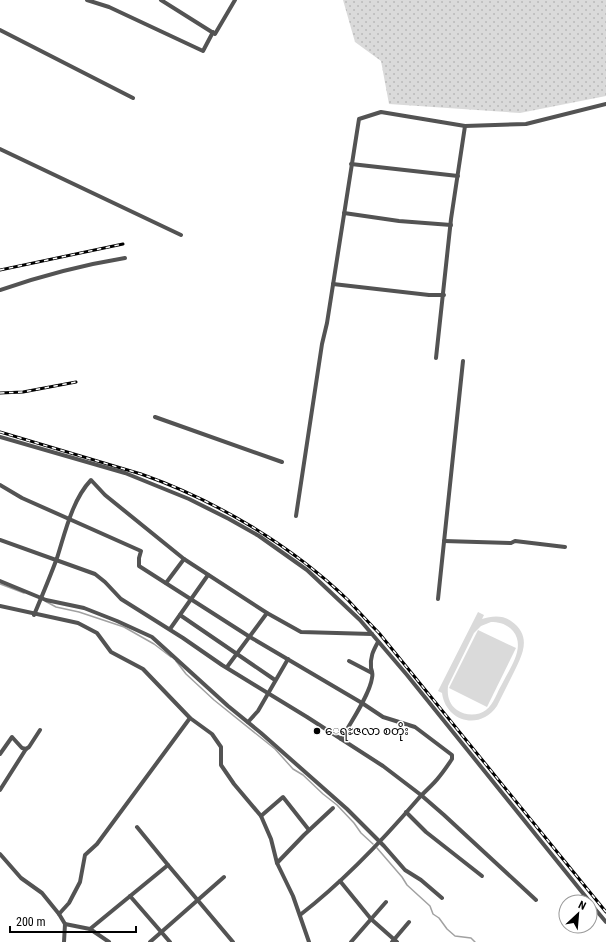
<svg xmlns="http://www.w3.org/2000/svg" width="606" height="942" font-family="'Roboto Condensed','Noto Sans Myanmar',sans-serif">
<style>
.grass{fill:url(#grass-dots)}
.park{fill:#dadada;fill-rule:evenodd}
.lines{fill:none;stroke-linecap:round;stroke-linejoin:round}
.stream{stroke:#a1a1a1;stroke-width:1.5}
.minor{stroke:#535353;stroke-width:4}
.rail-casing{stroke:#000;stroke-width:3}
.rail{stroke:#fff;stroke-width:1.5;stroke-dasharray:4.5;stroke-linecap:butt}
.poi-dot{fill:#000;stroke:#fff;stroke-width:1.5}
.labels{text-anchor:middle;stroke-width:3;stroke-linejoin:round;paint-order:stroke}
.poi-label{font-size:12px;fill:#000;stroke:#fff;text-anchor:start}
</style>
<defs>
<pattern id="grass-dots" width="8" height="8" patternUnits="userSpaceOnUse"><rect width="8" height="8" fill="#dadada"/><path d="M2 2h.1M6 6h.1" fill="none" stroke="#b9b9b9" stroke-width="1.8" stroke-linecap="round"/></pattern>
</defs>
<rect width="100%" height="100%" fill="#fff"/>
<polygon class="grass" points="343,0 606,0 606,96 520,113 389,104 381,61 355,42"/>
<g class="park">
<path d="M478,612L484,615L482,619C492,616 502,615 511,621C534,637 521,657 512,676C507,686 502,696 497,706C480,731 446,722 442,693L438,691ZM491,622C499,622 507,624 513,631C526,647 510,668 502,684C497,692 494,704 486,710C478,716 466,716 457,710C449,704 447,696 448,686L474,633L481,626Z"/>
<polygon points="478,630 516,648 487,707 449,688"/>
</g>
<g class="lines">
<g class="stream">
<polyline points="0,584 24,593"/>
<polyline points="45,601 56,607 79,612 124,627 154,644 171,657"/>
<polyline points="176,661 186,674 214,700 275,749 293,769 303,775 323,794 337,805 354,823 361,833 373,844"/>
<polyline points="377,848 402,877 407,885 430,906 433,914 439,918 447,929 455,936 471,938 475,942"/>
</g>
<g class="minor">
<polyline points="87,0 109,7 203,51 213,32"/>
<polyline points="161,0 215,34 235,0"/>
<polyline points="0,30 133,98"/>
<polyline points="0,149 181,235"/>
<polyline points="351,164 458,176"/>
<polyline points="344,213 399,221 451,225"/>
<polyline points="333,284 429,295 444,295"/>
<path d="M0,290C41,276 82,265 125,258"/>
<polyline points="436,358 451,219 465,126"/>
<polyline points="155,417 282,462"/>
<polyline points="0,437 125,473 189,499 229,519 259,536 307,570 360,620 407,675 590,902"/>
<path d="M0,485L22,498L141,551L139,558V566L250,637L362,703L383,717L415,727L452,755V759C448,765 444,771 439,777C433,785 425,791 418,799C382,841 344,881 300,915"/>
<polyline points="296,516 322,344 327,323 359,119 381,112 465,126 526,124 606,104"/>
<polyline points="0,540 95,574 105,582 121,599 183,638 222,665 307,717 383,766 421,795 444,815 536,900"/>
<polyline points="444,541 511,543 515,541 565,547"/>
<polyline points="0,581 46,600 84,608 117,621 152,637 228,706 261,733 347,809 384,846 405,870 421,880 442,898"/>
<polyline points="166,583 184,559"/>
<polyline points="438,599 463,361"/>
<polyline points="0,606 78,623 97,633 111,652 143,669 190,718 212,734 221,747 221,765 234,784 261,816 271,839 277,863 293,896 309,942"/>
<path d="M34,615C42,596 50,577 57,558C65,533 72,500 91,480L105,495L184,559L267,613L301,632L372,634"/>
<polyline points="180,615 275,680"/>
<polyline points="170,629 208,575"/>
<polyline points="349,661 372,673"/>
<polyline points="227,667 267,613"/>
<polyline points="248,722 258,711 288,659"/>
<path d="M341,739C350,724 370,694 372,678C373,675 372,671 371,668C370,657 373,651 378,642"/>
<polyline points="0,754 12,737 22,748 26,749 29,747 40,730"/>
<polyline points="0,790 26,749"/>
<polyline points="406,812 426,832 482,876"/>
<polyline points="261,816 283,797 309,830"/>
<polyline points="137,827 168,865 233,942"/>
<polyline points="0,854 21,878 42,893 59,914 65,924 64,942"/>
<polyline points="277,863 304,835 333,808"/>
<polyline points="340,881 371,919 397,942"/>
<polyline points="130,896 170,942"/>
<polyline points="590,903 606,922"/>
<polyline points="59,914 69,903 80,882 85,855 97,844 190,718"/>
<polyline points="65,924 90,929 109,942"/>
<polyline points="90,929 168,865"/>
<polyline points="150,942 224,877"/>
<polyline points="351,942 386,902"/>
<polyline points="392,942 409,922"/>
</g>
<defs>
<g id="rail">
<polyline points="0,270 123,244"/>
<polyline points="0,393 23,392 76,382"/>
<path d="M0,432L141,474C215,500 291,545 348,600C358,611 368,622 379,633L606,912"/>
</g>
</defs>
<use href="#rail" class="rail-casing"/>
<use href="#rail" class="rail"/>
</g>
<circle class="poi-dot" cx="317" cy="731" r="4"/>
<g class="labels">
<g class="poi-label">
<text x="325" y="735">ေရႊဇလာ စတိုး</text>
</g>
</g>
<g transform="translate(578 914) rotate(26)"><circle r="19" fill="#ffffff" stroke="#999999"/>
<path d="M0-3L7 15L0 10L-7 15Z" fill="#000000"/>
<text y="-6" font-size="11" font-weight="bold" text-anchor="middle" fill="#000000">N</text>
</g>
<path d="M10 926v6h126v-6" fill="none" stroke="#000000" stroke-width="2"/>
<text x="16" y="926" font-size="12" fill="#000000" stroke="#ffffff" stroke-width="3" paint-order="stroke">200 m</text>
</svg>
